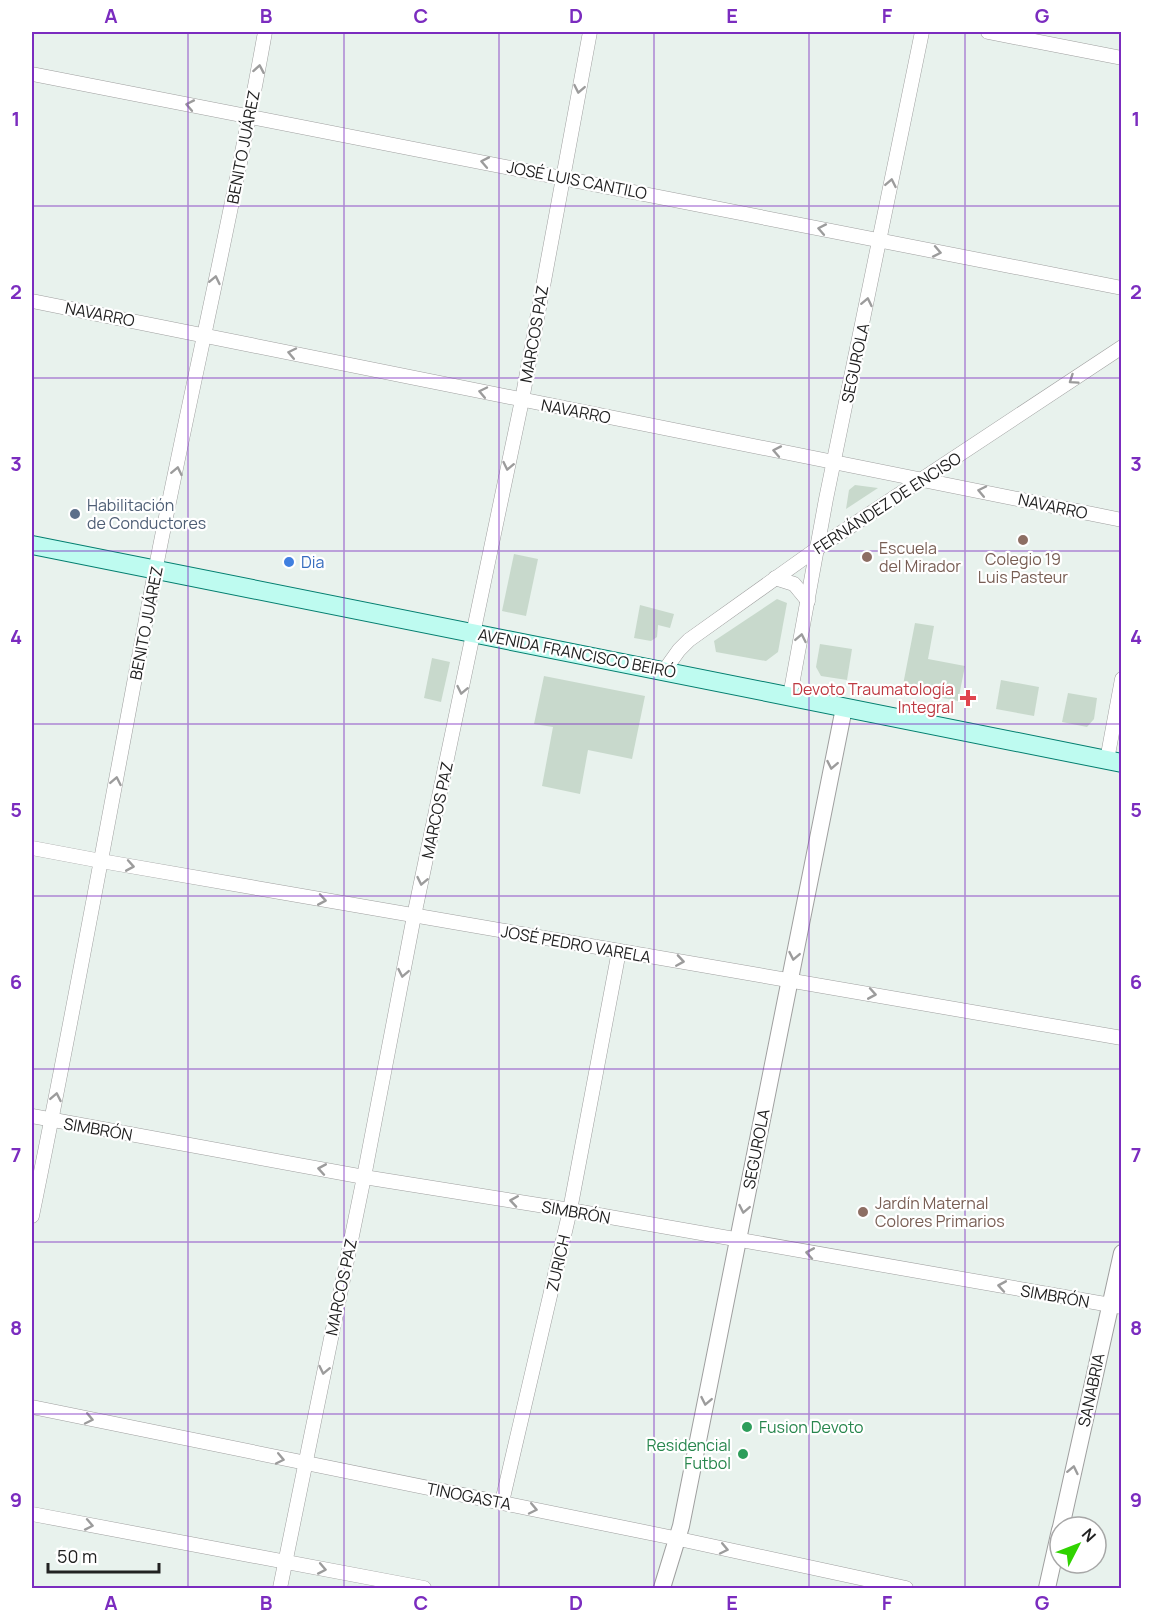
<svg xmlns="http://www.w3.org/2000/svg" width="1153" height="1620" font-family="Manrope,sans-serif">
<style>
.building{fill:#c8d9cc}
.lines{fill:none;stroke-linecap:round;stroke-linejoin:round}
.minor-casing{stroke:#9f9f9f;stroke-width:15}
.tertiary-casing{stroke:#9f9f9f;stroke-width:18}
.secondary-casing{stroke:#037e6f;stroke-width:20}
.minor{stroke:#fff;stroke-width:14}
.tertiary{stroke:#fff;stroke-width:16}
.secondary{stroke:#befbf0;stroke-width:18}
.oneway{stroke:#9c9c9c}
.grid{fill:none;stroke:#7b2cbf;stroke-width:1.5;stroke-opacity:0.55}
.service-dot{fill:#5c6f8a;stroke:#fff;stroke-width:2}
.education-dot{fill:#8d6e63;stroke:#fff;stroke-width:2}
.shop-dot{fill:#3f7fe0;stroke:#fff;stroke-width:2}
.health-dot{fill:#e0444e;stroke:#fff;stroke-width:2}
.leisure-dot{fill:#2e9e5b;stroke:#fff;stroke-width:2}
.labels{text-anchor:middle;stroke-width:4.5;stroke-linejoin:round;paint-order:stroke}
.street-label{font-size:16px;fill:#222;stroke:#fff}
.service-label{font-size:16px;fill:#4e5e75;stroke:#fff;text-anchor:start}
.education-label{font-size:16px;fill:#785e54;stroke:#fff;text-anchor:start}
.shop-label{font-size:16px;fill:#366cbe;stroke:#fff;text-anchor:start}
.health-label{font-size:16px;fill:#be3a42;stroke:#fff;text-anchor:end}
.leisure-label{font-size:16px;fill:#27864d;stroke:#fff;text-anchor:start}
.neatline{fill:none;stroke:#7b2cbf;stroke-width:2}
.grid-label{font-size:20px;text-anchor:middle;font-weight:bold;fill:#7b2cbf}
</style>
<rect width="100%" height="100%" fill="#e8f2ed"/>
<g class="building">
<polygon points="855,485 878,488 846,509 849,490"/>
<polygon points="514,554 538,559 526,616 502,611"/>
<polygon points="777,599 787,603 778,652 766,661 716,652 714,641"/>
<polygon points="640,605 674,614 670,628 658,625 657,637 651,641 634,638"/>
<polygon points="915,623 934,626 928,659 965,666 958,701 902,690"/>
<polygon points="820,644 852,649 847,680 821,676 816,667"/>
<polygon points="432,658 450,662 441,702 424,698"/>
<polygon points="544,676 645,696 632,759 588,750 580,794 542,786 553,727 534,724"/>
<polygon points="1001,680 1039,687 1034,716 996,709"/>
<polygon points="1068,693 1097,698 1094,719 1087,727 1062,722"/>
</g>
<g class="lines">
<defs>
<g id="minor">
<polyline points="988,32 1122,58"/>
<polyline points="32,74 1122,288"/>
<polyline points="32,301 1122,520"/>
<polyline points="775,578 794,584 808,601"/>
<polyline points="664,671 679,650 689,640 818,548 1122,347"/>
<polyline points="790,696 826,499 922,32"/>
<polyline points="1107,760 1122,679"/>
<polyline points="32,848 101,861 1122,1038"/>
<polyline points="32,1116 364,1177 570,1210 1122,1307"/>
<path d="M32,1216C76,1002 114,787 155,572C190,392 233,213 265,32"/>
<polyline points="32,1407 679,1539 906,1588"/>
<polyline points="502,1502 570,1210 619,951"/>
<polyline points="32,1514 424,1588"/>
<polyline points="280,1588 364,1177 414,916 522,400 590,32"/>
</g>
<g id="tertiary">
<polyline points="1061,1527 1122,1253"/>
<polyline points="662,1588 681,1526 844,708"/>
<polyline points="1047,1588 1060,1530"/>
</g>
<polyline id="secondary" points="32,545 1122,763"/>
</defs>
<use href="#minor" class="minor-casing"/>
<use href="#tertiary" class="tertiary-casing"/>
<use href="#secondary" class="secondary-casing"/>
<use href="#minor" class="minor"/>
<use href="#tertiary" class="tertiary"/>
<use href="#secondary" class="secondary"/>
</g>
<defs><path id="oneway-chevron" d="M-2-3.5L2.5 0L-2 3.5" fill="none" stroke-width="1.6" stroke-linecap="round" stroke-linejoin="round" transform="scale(1.5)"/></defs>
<g class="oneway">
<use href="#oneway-chevron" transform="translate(259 69) rotate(-80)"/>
<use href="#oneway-chevron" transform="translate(579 89) rotate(101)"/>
<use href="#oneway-chevron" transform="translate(190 105) rotate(-169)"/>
<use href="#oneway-chevron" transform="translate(485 162) rotate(-169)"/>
<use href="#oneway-chevron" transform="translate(891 183) rotate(-79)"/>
<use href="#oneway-chevron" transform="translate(822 229) rotate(-169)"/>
<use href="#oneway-chevron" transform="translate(937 252) rotate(11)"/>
<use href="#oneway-chevron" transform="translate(215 280) rotate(-78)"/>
<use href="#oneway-chevron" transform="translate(867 302) rotate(-78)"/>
<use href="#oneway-chevron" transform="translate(292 353) rotate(-168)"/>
<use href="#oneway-chevron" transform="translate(1073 380) rotate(146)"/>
<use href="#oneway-chevron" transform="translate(483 392) rotate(-168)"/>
<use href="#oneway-chevron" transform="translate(777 451) rotate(-169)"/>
<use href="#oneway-chevron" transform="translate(508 466) rotate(102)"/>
<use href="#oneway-chevron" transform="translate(177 471) rotate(-78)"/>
<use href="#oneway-chevron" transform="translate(982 491) rotate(-168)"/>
<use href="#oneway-chevron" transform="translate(801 638) rotate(-79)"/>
<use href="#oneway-chevron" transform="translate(462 690) rotate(102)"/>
<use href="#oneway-chevron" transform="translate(832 765) rotate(101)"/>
<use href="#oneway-chevron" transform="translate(116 781) rotate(-79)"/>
<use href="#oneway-chevron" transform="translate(130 866) rotate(10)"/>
<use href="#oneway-chevron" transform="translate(422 881) rotate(102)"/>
<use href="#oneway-chevron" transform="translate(322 900) rotate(10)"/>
<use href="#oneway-chevron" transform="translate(794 956) rotate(101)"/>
<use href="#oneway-chevron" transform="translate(680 961) rotate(9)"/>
<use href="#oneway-chevron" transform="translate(403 973) rotate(101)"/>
<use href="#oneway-chevron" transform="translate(872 994) rotate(10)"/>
<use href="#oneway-chevron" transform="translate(56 1097) rotate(-79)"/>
<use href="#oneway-chevron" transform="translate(322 1169) rotate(-170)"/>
<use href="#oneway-chevron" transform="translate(514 1201) rotate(-171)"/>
<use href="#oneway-chevron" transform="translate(744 1209) rotate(101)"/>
<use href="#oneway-chevron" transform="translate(810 1253) rotate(-170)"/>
<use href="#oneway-chevron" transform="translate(1002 1286) rotate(-170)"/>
<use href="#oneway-chevron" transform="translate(324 1370) rotate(102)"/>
<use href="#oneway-chevron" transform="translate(706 1401) rotate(101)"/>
<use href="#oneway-chevron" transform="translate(89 1419) rotate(12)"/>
<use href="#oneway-chevron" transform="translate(280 1459) rotate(12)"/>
<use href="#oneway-chevron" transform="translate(1073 1470) rotate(-78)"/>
<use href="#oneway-chevron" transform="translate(533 1509) rotate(12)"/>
<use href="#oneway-chevron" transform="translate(89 1525) rotate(11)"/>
<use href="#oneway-chevron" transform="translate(724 1549) rotate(12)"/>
<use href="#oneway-chevron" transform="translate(322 1569) rotate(11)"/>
</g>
<path class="grid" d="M188,32V1588M344,32V1588M499,32V1588M654,32V1588M809,32V1588M965,32V1588M32,206H1122M32,378H1122M32,551H1122M32,724H1122M32,896H1122M32,1069H1122M32,1242H1122M32,1414H1122"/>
<circle class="service-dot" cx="75" cy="514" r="6"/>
<g class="education-dot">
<circle cx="1023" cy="540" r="6"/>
<circle cx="867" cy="557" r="6"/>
<circle cx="863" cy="1212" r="6"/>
</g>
<circle class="shop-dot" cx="289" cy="562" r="6"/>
<path class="health-dot" d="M965 689h6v6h6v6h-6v6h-6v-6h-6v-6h6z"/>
<g class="leisure-dot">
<circle cx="747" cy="1427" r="6"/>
<circle cx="743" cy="1454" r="6"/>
</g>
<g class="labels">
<g class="street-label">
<text transform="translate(243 147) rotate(-79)" y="6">BENITO JUÁREZ</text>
<text transform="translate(577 180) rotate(11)" y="6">JOSÉ LUIS CANTILO</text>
<text transform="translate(100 314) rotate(11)" y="6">NAVARRO</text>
<text transform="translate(534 334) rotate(-80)" y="6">MARCOS PAZ</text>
<text transform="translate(855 363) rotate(-78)" y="6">SEGUROLA</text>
<text transform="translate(576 411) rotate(11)" y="6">NAVARRO</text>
<text transform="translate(887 503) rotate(-33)" y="6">FERNÁNDEZ DE ENCISO</text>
<text transform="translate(1053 506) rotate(12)" y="6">NAVARRO</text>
<text transform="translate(146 623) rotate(-79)" y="6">BENITO JUÁREZ</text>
<text transform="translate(577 653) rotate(11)" y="6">AVENIDA FRANCISCO BEIRÓ</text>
<text transform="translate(437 810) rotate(-78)" y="6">MARCOS PAZ</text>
<text transform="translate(576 944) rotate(10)" y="6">JOSÉ PEDRO VARELA</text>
<text transform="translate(98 1129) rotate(10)" y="6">SIMBRÓN</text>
<text transform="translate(756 1149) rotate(-79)" y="6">SEGUROLA</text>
<text transform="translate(576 1212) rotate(10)" y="6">SIMBRÓN</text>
<text transform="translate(558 1263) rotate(-77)" y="6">ZURICH</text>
<text transform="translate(341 1287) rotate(-78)" y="6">MARCOS PAZ</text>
<text transform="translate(1055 1296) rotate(10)" y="6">SIMBRÓN</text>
<text transform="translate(1091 1390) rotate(-78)" y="6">SANABRIA</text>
<text transform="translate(469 1496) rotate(11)" y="6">TINOGASTA</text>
</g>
<g class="service-label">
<text x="87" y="511">Habilitación<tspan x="87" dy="18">de Conductores</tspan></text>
</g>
<g class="education-label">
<text x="879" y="554">Escuela<tspan x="879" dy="18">del Mirador</tspan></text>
<text x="1023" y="565" text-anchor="middle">Colegio 19<tspan x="1023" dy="18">Luis Pasteur</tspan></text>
<text x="875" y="1209">Jardín Maternal<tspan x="875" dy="18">Colores Primarios</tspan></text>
</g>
<g class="shop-label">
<text x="301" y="568">Dia</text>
</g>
<g class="health-label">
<text x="954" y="695">Devoto Traumatología<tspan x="954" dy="18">Integral</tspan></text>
</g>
<g class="leisure-label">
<text x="759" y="1433">Fusion Devoto</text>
<text x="731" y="1451" text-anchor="end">Residencial<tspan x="731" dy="18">Futbol</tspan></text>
</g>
</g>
<rect width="1153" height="1620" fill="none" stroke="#ffffff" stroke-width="66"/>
<g transform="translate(1078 1545) rotate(48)"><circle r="28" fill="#ffffff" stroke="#a7a7a7" stroke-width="1.5"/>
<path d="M0-4.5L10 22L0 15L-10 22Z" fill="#30d300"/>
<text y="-9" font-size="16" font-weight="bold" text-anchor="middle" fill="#222222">N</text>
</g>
<path d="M48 1563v9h111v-9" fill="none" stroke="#222222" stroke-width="3"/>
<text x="57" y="1563" font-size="18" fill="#222222" stroke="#ffffff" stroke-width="4.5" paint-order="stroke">50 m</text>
<rect x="33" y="33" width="1087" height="1554" class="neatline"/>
<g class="grid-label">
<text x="111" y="23">A</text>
<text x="266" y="23">B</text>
<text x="421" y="23">C</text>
<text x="576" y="23">D</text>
<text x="732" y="23">E</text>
<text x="887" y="23">F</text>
<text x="1042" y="23">G</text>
<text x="16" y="126">1</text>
<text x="1136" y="126">1</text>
<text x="16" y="299">2</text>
<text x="1136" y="299">2</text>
<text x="16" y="471">3</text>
<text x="1136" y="471">3</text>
<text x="16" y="644">4</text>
<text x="1136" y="644">4</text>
<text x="16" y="817">5</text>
<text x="1136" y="817">5</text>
<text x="16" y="989">6</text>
<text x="1136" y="989">6</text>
<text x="16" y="1162">7</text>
<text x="1136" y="1162">7</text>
<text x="16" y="1335">8</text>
<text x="1136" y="1335">8</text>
<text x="16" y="1507">9</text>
<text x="1136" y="1507">9</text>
<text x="111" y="1610">A</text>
<text x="266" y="1610">B</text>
<text x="421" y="1610">C</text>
<text x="576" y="1610">D</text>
<text x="732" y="1610">E</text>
<text x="887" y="1610">F</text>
<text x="1042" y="1610">G</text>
</g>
</svg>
